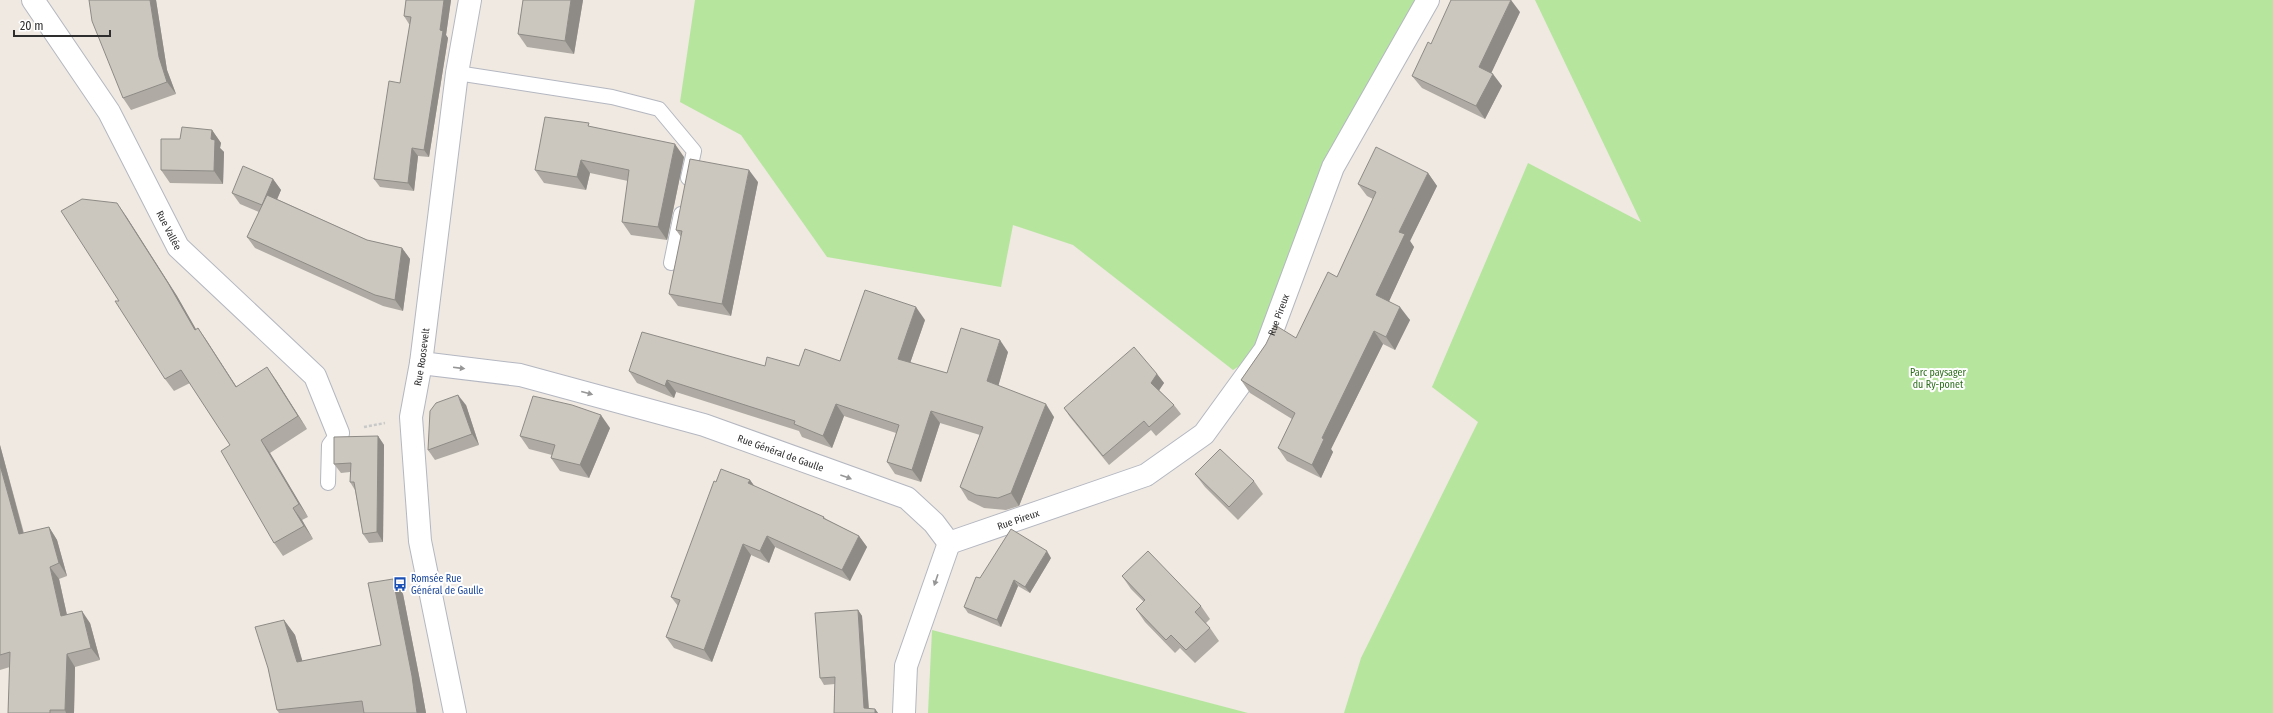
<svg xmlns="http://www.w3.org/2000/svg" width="2273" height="713" font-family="'Fira Sans Condensed',sans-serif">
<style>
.green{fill:#b6e59e}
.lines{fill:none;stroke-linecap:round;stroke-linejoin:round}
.lane-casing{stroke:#b4b7c1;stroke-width:16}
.street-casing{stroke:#b4b7c1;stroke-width:24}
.secondary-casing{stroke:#b4b7c1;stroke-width:24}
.path{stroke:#c9c9c9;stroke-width:2.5;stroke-dasharray:3 2;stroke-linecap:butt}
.lane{stroke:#fff;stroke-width:14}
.street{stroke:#fff;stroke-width:22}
.secondary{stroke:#fff;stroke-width:22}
.wall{fill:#afaba4}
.shaded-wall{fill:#8e8b86}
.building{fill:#cbc7bf;stroke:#8e8b86}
.oneway{fill:#969696}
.labels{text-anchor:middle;stroke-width:4;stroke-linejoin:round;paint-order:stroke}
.street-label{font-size:10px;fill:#2e2e2e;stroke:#fff}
.park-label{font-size:10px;fill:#2c6e1b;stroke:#fff}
.transit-label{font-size:10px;fill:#164399;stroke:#fff;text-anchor:start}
</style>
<rect width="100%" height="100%" fill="#efe9e1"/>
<g class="green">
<polygon points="695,0 1428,0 1333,167 1265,350 1233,370 1073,245 1013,225 1001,287 827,257 741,135 680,102"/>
<polygon points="1535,0 2273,0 2273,713 1344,713 1361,658 1478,422 1432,387 1528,163 1641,222"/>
<polygon points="932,630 1248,713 928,713"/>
</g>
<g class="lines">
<defs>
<g id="lane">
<polyline points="457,73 612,97 659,109 694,151 688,178"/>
<polyline points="671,263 681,214"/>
<polyline points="328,483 329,445 338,433"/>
</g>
<g id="street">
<path id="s1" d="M33,0L109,112L178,247L315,376L338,433"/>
<path id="s2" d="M421,363L520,375L704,425L907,498L934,523L949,543"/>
<path id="s3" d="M949,543L1146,475L1204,434L1265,350L1333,167L1428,0"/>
<polyline points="904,713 906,666 949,543"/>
</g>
<g id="secondary">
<path id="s4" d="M455,713L420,541L411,417L421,363L457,73L470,0"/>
</g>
</defs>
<use href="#lane" class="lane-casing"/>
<use href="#street" class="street-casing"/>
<use href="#secondary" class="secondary-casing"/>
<polyline class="path" points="364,427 385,423"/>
<use href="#lane" class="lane"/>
<use href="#street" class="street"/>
<use href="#secondary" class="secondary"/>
</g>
<g class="wall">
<polygon points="89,0 156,0 167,70 176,94 131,110 123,98"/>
<polygon points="406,0 451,0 446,35 448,38 429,157 418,156 414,191 380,187 374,179 400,83 410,24 409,24 404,16"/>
<polygon points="523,0 583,0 574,54 527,47 518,34"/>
<polygon points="1520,12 1491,73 1502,86 1485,119 1422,88 1412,76 1431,44"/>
<polygon points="592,127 684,157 667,240 631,235 622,222 628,181 590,173 586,190 544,183 535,170"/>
<polygon points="212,130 221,143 220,148 224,152 223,184 170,183 161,170 180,139"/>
<polygon points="1428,173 1437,186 1410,241 1414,247 1389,301 1410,320 1395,350 1383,344 1331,449 1333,452 1321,478 1287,461 1278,448 1292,419 1250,393 1241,380 1266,344 1296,338 1337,277 1373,199 1367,196 1358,184"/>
<polygon points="273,179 281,190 277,199 367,240 402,248 410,259 403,311 383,306 255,248 247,237 259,212 240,204 232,193"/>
<polygon points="758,182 731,316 678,306 669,294 681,237 676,230"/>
<polygon points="126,216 177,296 196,330 198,328 236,386 276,380 307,429 270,453 308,517 302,520 313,539 283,556 274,543 230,445 190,383 174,391 165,379"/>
<polygon points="925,320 910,363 947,373 1008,352 998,386 1054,417 1019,506 1006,510 984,508 968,500 960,487 980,435 940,423 921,482 895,474 887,462 896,433 844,416 832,448 802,437 799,431 676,392 674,398 637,383 629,371 765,366 799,366 840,361"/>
<polygon points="1157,374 1164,383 1159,390 1174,405 1181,414 1156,436 1151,430 1109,465 1070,417 1064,408"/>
<polygon points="466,405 479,445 435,460 428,450"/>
<polygon points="610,428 589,478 560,471 551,458 552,455 529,449 520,436"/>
<polygon points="378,436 384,445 383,542 369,543 363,534 355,490 350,482 350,472 341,473 334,464"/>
<polygon points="0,445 24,533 49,527 57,540 67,576 59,579 67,615 90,623 100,660 75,667 74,713 8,713 10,667 0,670"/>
<polygon points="1195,474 1254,481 1263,494 1238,520 1205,487"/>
<polygon points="750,480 754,486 824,517 826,519 859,536 867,547 850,581 775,547 769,563 751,555 712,662 674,648 666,637 678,606 671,597 716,482"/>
<polygon points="1051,558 1030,593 1018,586 1001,627 968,613 964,607 980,578"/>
<polygon points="1122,576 1201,606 1210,619 1206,623 1210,628 1219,641 1195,663 1180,648 1175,653 1145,622 1136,609 1144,602 1131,589"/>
<polygon points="393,579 403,594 422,691 426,713 279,713 277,710 268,668 284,620 295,635 302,661 381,645"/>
<polygon points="858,610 862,616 869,709 875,709 878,713 834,713 835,684 824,685 820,678"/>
</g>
<g class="shaded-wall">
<polygon points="150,0 156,0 167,70 176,94 167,82 159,57"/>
<polygon points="444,0 451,0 446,35 448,38 429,157 424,150"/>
<polygon points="571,0 583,0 574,54 565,41"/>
<polygon points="1511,0 1520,12 1488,80 1479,67"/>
<polygon points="1493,74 1502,86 1485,119 1476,106"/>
<polygon points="212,130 221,143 220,148 224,152 223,184 214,171 211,139"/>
<polygon points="675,144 684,157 667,240 658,227"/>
<polygon points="412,148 418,156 414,191 408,183"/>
<polygon points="581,160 590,173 586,190 577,177"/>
<polygon points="749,170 758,182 731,316 722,304"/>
<polygon points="1428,173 1437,186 1410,241 1414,247 1386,308 1376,295 1399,232"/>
<polygon points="273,179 281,190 270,216 262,205"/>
<polygon points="117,203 126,216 177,296 204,343 195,330"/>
<polygon points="402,248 410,259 403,311 395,300"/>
<polygon points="916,307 925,320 907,372 898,359"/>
<polygon points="1400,307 1410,320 1395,350 1386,337"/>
<polygon points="198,328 207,341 245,400 236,387"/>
<polygon points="1374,331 1383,344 1331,449 1333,452 1321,478 1312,465 1322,438"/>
<polygon points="1000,340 1008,352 996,394 987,381"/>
<polygon points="267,367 276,380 307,429 298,416"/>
<polygon points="1157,374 1164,383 1158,392 1151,383"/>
<polygon points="667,380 676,392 674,398 665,386"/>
<polygon points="458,395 466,405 479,445 472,434"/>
<polygon points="836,404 844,416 832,448 823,436"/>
<polygon points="1046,404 1054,417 1019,506 1011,493"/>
<polygon points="931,411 940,423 921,482 912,470"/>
<polygon points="601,415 610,428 589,478 580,465"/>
<polygon points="378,436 384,445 383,542 377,532"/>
<polygon points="261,440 270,453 308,517 299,504"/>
<polygon points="0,445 27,547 19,534 0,465"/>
<polygon points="750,480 758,491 748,483"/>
<polygon points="293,508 302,520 313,539 304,526"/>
<polygon points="49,527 57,540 67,576 59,563"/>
<polygon points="767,536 775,547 769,563 760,551"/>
<polygon points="859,536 867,547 850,581 842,570"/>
<polygon points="743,544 751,555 712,662 704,650"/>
<polygon points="1047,551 1051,558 1030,593 1025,587"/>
<polygon points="50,567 59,579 70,629 61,616"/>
<polygon points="393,579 403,594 422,691 426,713 417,713"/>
<polygon points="1014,580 1018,586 1001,627 997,620"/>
<polygon points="858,610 862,616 869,713 864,708"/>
<polygon points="82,611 90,623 100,660 91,648"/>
<polygon points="284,620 295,635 307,677 297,662"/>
<polygon points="67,654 75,667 74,713 66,713 65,710"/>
<polygon points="875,709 878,713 875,713"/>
</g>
<g class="building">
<polygon points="89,0 150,0 159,57 167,82 123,98 92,21"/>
<polygon points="406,0 444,0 440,30 443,31 424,150 412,148 408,183 374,179 389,81 400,83 411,17 404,16"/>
<polygon points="523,0 571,0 565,41 518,34"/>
<polygon points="1451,0 1511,0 1479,67 1493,74 1476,106 1412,76 1428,42 1431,44"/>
<polygon points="545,117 589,123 588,126 675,144 658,227 622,222 629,170 581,160 577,177 535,170"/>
<polygon points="182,127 212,130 211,139 215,140 214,171 161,170 161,139 180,139"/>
<polygon points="1376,147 1428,173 1399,232 1405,234 1376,295 1400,307 1386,337 1374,331 1322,438 1324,439 1312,465 1278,448 1295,413 1241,380 1266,344 1275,325 1296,338 1328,272 1337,277 1376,192 1358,184"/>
<polygon points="690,159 749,170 722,304 669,294 682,231 676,230"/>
<polygon points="243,166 273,179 262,205 232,193"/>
<polygon points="267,195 367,240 402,248 395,300 375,295 247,237"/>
<polygon points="82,199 117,203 168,283 195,330 198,328 236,387 267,367 298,416 261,440 299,504 293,508 304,526 274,543 221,451 230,445 181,370 165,379 115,301 119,301 61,211"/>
<polygon points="865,290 916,307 898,359 947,373 961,328 1000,340 987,381 1046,404 1011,493 998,498 976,495 960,487 983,427 931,411 912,470 887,462 899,425 836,404 823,436 794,424 795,421 667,380 665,386 629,371 642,332 765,366 767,357 799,366 805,349 840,361"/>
<polygon points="1134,347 1157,374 1151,383 1174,405 1149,427 1144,421 1103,456 1064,408"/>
<polygon points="458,395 472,434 428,450 430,411 436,403"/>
<polygon points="533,396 572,405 601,415 580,465 551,458 555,445 520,436"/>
<polygon points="378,436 377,532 363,534 354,482 350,482 351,463 334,464 334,437"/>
<polygon points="1220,449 1254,481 1229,507 1195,474"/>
<polygon points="0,465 19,534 49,527 59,563 50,567 61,616 82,611 91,648 67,654 65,710 50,710 50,713 8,713 10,652 0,655"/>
<polygon points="721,469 750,480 748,483 824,517 823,518 859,536 842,570 767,536 760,551 743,544 704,650 666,637 680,600 671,597 714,481 716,482"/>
<polygon points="1011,529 1047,551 1025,587 1014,580 997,620 964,607 976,577 980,578"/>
<polygon points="1148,551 1201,606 1195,612 1210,628 1186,650 1171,635 1166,640 1136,609 1145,600 1122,576"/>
<polygon points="393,579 412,676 417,713 364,713 362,701 277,710 268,668 255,627 284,620 297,662 381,645 368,583"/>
<polygon points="858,610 864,708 875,709 875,713 834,713 835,677 820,678 815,613"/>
</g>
<defs><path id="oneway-solid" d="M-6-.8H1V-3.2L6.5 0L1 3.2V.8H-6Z"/></defs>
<g class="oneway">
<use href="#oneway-solid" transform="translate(459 368) rotate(7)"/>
<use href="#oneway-solid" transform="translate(587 393) rotate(15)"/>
<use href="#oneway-solid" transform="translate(846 477) rotate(20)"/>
<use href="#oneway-solid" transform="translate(936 580) rotate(109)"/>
</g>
<defs>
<symbol id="bus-bare" viewBox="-9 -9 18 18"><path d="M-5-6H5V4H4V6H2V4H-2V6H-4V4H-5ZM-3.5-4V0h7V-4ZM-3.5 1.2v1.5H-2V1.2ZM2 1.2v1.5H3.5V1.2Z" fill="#1a4fb4" stroke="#fff" stroke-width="2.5" paint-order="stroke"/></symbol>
</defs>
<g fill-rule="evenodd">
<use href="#bus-bare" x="390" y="574" width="20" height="20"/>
</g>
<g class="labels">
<g class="street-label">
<text dy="4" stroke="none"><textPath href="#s1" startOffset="268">Rue Vallée</textPath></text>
<text dy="4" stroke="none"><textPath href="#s3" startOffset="421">Rue Pireux</textPath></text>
<text dy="4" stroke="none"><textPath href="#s4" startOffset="361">Rue Roosevelt</textPath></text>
<text dy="4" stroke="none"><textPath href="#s2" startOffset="372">Rue Général de Gaulle</textPath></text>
<text dy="4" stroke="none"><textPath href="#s3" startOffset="73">Rue Pireux</textPath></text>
</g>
<g class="park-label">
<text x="1938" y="376">Parc paysager<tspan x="1938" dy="12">du Ry-ponet</tspan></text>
</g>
<g class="transit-label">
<text x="411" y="582">Romsée Rue<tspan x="411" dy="12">Général de Gaulle</tspan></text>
</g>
</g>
<path d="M14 30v6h96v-6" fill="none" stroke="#2e2e2e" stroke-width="2"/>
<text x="20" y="30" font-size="12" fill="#2e2e2e" stroke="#ffffff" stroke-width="3" paint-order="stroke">20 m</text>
</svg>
